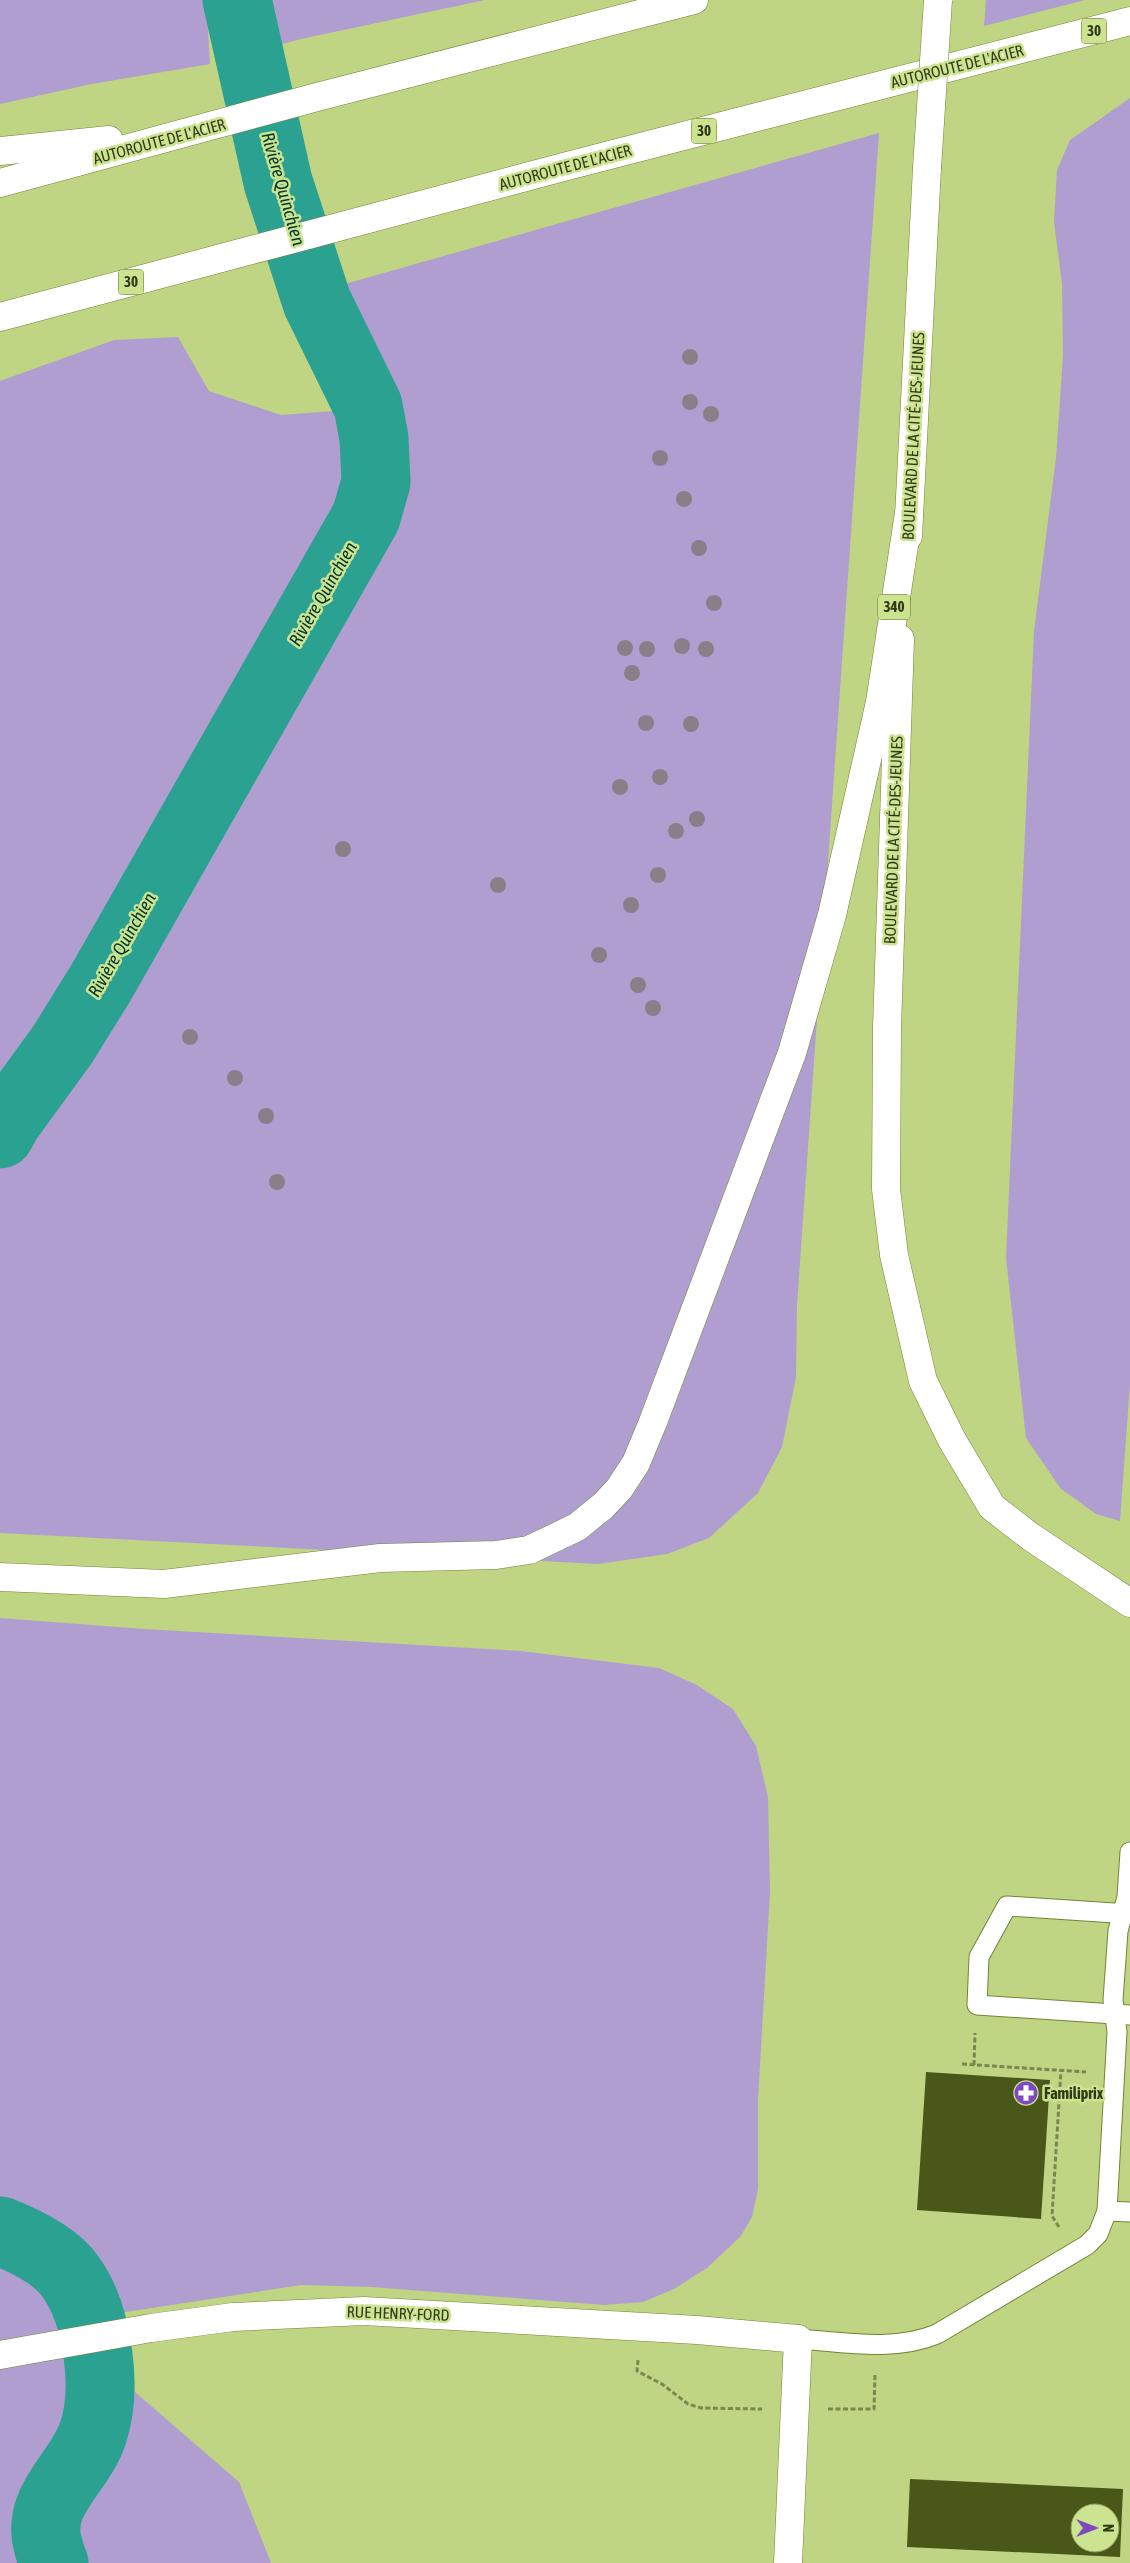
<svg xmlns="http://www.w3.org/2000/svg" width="1130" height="2563" font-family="'Asap Condensed',sans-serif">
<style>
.green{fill:#b09ed0}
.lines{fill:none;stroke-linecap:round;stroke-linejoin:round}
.river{stroke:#2ba291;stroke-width:69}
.building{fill:#495719;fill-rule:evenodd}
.service-casing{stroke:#728534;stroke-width:21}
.tertiary-casing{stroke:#728534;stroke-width:29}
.secondary-casing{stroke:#728534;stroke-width:29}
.motorway-casing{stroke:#728534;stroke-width:29}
.path{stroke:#79894e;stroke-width:3;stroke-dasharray:5 2.5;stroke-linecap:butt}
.service{stroke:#fff;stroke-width:19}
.tertiary{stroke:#fff;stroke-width:28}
.secondary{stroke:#fff;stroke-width:28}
.motorway{stroke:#fff;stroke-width:28}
.secondary-bridge-casing{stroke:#728534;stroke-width:29;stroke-linecap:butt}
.secondary-bridge{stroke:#fff;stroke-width:28}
.tree{fill:#8a7f88}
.labels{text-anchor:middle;stroke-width:5;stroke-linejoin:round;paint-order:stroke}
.shield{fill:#cce390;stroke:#606d3c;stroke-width:1}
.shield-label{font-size:15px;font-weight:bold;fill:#313a18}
.street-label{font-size:16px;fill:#313a18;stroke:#cce390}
.poi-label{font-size:16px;font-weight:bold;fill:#313a18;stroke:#cce390;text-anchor:start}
.water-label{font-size:18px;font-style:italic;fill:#013730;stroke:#cce390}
</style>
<rect width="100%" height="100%" fill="#bfd583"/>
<g class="green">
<polygon points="0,0 206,0 210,64 92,84 0,104"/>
<polygon points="255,0 485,0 301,39 271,47 261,29"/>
<polygon points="986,0 1085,0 984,26"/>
<polygon points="1130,98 1130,1384 1120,1521 1096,1514 1061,1489 1026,1438 1006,1258 1034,631 1056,458 1063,355 1062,284 1054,222 1057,170 1070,140"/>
<polygon points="879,133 797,1305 796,1377 782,1447 758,1493 709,1538 667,1554 598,1564 0,1533 0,381 114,340 178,337 209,391 281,415 388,407 357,338 327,289"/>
<polygon points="0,1618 144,1629 521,1651 659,1668 697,1685 733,1709 756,1746 768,1797 770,1892 758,2100 758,2189 752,2217 740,2237 707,2268 674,2289 643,2302 604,2305 371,2287 301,2285 113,2314 135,2392 239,2482 271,2563 0,2563"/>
</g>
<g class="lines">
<g class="river">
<polyline points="0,1134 7,1121 63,1044 102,981 366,517 376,482 374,438 368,406 317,302 278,182 237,0"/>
<path d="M0,2231C23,2240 55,2255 70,2276C98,2314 108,2388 93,2433C80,2473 35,2500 48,2545C50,2551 51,2558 54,2563"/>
</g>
</g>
<g class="building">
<polygon points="926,2072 1050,2080 1041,2219 917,2210"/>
<path d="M910,2479L1123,2489L1120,2557L907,2547ZM1080,2513H1110V2543H1080Z"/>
</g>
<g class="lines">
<defs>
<g id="service">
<polyline points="1130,1852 1127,1897 1118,1931 1113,2000 1117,2032 1107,2211 1130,2212"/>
<polyline points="1130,1914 1007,1906 979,1957 977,2005 1130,2015"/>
<path d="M798,2339C844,2342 894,2352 937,2334L1087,2245L1098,2234L1107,2211"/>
</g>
<polyline id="tertiary" points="0,2355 151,2328 233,2317 364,2311 697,2330 798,2339"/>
<g id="secondary">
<polyline points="908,536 927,168"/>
<polyline points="900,639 887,1028 886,1189 894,1255 923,1381 952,1440 992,1507 1031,1537 1130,1603"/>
<polyline points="788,2563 798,2339"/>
</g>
<g id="motorway">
<polyline points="0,151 109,140"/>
<polyline points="0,183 317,97 694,0"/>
<polyline points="0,317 571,165 1130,21"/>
<polyline points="0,1577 164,1584 380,1558 496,1555 529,1550 577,1527 603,1506 619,1489 636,1463 653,1422 792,1053 832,915 880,702 909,513"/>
</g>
</defs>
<use href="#service" class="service-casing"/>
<use href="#tertiary" class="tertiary-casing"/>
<use href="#secondary" class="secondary-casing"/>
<use href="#motorway" class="motorway-casing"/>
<g class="path">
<polyline points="962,2064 1086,2072"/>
<polyline points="974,2065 975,2033"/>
<polyline points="1049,2093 1060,2093"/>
<polyline points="1059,2227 1052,2216 1061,2070"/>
<polyline points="638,2360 637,2371 662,2384 688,2404 701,2408 762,2409"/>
<polyline points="828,2409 874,2409 875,2375"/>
</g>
<use href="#service" class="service"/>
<use href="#tertiary" class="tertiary"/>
<use href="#secondary" class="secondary"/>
<use href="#motorway" class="motorway"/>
<defs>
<polyline id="secondary-bridge" points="927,168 938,0"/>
</defs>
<use href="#secondary-bridge" class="secondary-bridge-casing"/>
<use href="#secondary-bridge" class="secondary-bridge"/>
</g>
<g class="tree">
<circle cx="690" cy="357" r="8"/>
<circle cx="690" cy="402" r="8"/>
<circle cx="711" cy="414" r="8"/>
<circle cx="660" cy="458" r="8"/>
<circle cx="684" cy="499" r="8"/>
<circle cx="699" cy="548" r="8"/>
<circle cx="714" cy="603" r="8"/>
<circle cx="682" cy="646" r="8"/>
<circle cx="625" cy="648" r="8"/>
<circle cx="647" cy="649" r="8"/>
<circle cx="706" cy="649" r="8"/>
<circle cx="632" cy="673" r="8"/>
<circle cx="646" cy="723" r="8"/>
<circle cx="691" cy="724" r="8"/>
<circle cx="660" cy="777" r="8"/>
<circle cx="620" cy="787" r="8"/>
<circle cx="697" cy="819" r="8"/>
<circle cx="676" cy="831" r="8"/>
<circle cx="343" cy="849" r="8"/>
<circle cx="658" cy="875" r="8"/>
<circle cx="498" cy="885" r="8"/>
<circle cx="631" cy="905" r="8"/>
<circle cx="599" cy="955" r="8"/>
<circle cx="638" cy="985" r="8"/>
<circle cx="653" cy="1008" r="8"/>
<circle cx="190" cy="1037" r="8"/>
<circle cx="235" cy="1078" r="8"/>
<circle cx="266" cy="1116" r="8"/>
<circle cx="277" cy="1182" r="8"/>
</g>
<defs>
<symbol id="pharmacy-disc" viewBox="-11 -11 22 22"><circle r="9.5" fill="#7e48bf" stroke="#cce390"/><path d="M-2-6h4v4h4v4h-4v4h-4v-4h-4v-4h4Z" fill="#fff"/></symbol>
</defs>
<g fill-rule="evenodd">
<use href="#pharmacy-disc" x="1012" y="2079" width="28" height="28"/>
</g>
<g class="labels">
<g class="shield">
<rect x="1081.5" y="18.5" width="25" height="25" rx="4"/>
<rect x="691.5" y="118.5" width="25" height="25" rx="4"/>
<rect x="118.5" y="269.5" width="25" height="25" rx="4"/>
<rect x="878" y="594.5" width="32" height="25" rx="4"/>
</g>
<g class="shield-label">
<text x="1094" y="36">30</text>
<text x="704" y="136">30</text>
<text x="131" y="287">30</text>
<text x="894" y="612">340</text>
</g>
<g class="street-label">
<text transform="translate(957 66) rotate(-14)" y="6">AUTOROUTE DE L'ACIER</text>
<text transform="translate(159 141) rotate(-15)" y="6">AUTOROUTE DE L'ACIER</text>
<text transform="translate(565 167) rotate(-15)" y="6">AUTOROUTE DE L'ACIER</text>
<text transform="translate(913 436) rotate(-87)" y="6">BOULEVARD DE LA CITÉ-DES-JEUNES</text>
<text transform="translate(893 840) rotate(-88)" y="6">BOULEVARD DE LA CITÉ-DES-JEUNES</text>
<text transform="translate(398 2313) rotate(2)" y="6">RUE HENRY-FORD</text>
</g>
<g class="poi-label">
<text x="1044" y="2099">Familiprix</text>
</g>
<g class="water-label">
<text transform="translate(283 189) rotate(74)" y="6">Rivière Quinchien</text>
<text transform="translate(323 594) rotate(-60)" y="6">Rivière Quinchien</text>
<text transform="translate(122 945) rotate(-60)" y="6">Rivière Quinchien</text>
</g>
</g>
<g transform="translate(1095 2528) rotate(90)"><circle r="24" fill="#cce390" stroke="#8e9f60"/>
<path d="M0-4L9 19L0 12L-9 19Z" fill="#7e48bf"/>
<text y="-8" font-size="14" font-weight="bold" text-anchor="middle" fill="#313a18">N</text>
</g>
</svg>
